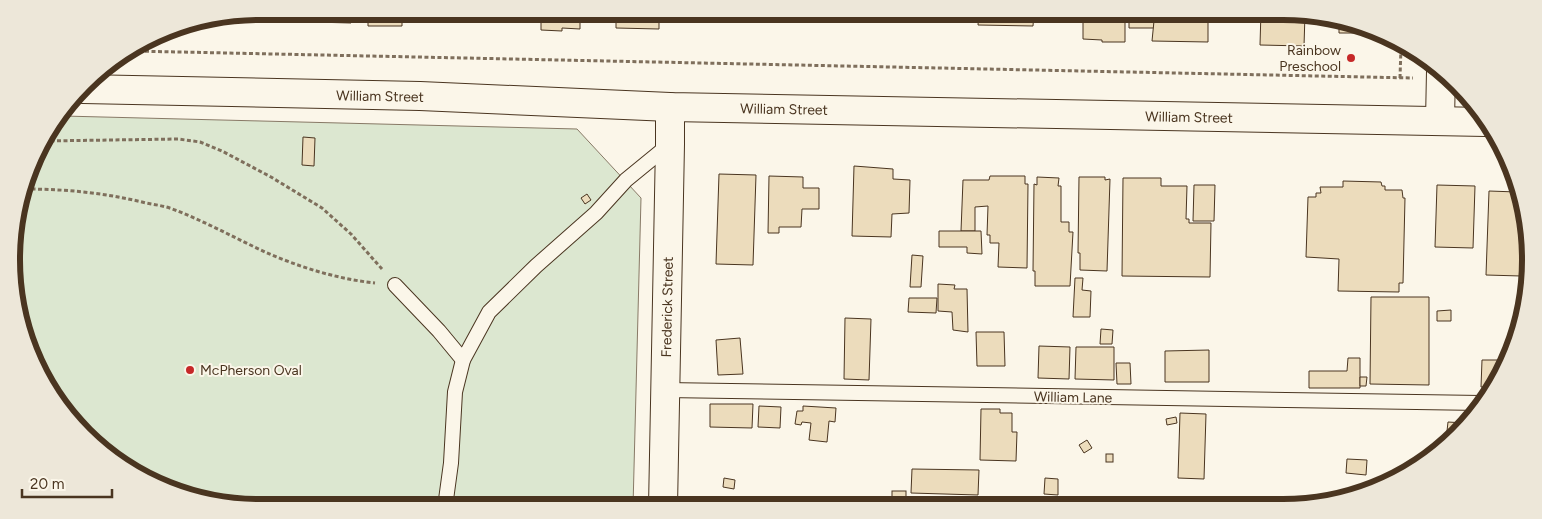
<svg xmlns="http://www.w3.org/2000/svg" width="1542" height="519" font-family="Figtree,sans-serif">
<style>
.green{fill:#dce7d0;stroke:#887966}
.building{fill:#ecdcbc;stroke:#4a3520}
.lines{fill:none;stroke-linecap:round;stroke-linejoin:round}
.lane-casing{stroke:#4a3520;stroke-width:16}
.street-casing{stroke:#4a3520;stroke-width:30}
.secondary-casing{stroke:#4a3520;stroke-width:30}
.path{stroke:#7f6f5c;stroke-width:3;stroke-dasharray:4 2.5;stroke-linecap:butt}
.lane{stroke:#fbf6e9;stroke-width:14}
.street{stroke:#fbf6e9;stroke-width:28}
.secondary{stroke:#fbf6e9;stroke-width:28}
.poi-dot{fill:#c62828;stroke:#fbf6e9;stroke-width:2}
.labels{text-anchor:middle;stroke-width:4;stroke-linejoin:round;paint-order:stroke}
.poi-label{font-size:14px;fill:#4a3520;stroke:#fbf6e9;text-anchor:end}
.street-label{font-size:14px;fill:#4a3520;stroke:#fbf6e9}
.rim{fill:none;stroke:#4a3520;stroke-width:6}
</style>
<rect width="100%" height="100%" fill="#fbf6e9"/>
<polygon class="green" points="63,116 577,129 641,198 633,507 260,508 196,499 121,466 53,398 20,323 13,227 37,149"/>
<g class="building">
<polygon points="283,11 296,11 295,22 282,22"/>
<polygon points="311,11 354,11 354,16 351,16 351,23 313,22 313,15 310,15"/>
<polygon points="365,11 404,11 404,16 402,16 402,26 368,26 368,18 364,18"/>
<polygon points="463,11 535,11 535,20 463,19"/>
<polygon points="541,11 583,11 582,21 580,21 580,29 562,28 562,31 541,30"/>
<polygon points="613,11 663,11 663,20 659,19 659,29 616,28 616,18 613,18"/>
<rect x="689" y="11" width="48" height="10"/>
<polygon points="979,11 1034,11 1033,26 978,25"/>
<polygon points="1083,11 1125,11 1125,42 1102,42 1102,40 1083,39"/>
<polygon points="1129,11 1155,11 1154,28 1129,28"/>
<polygon points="1155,11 1212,11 1212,16 1208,15 1208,42 1152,41"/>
<polygon points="1261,11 1282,11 1305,14 1304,46 1260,45"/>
<polygon points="248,14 248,21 210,21"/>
<polygon points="1339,19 1346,20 1367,30 1367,33 1339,33"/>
<polygon points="303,137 315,138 314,166 302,165"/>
<polygon points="854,166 893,169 893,179 910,180 909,213 892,214 891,237 852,236"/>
<polygon points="719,174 756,175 753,265 716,264"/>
<polygon points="769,176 803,177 803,188 819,188 819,209 802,209 801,227 779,227 779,233 768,233"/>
<polygon points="990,176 1025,176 1025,184 1028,184 1027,268 998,267 999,243 990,243 990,235 987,235 988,206 975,207 975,231 961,231 963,180 989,180"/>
<polygon points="1037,177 1059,178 1058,186 1061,186 1061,222 1069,222 1069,232 1073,232 1070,286 1035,286 1035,271 1033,271 1034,184 1037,185"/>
<polygon points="1079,177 1105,177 1105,180 1110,179 1107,271 1080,270 1080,253 1078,253"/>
<polygon points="1123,178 1161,178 1161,186 1187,186 1186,219 1189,219 1189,223 1211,223 1210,277 1122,276"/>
<polygon points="1343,181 1381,182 1382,186 1385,186 1385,190 1402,190 1403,198 1405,198 1403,283 1399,283 1399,292 1338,291 1339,259 1306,257 1308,197 1316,197 1316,193 1321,193 1320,187 1343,187"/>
<polygon points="1194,185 1215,185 1214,221 1193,221"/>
<polygon points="1437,185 1475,186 1473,248 1435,247"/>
<polygon points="1489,191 1517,192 1523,212 1521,276 1486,275"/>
<polygon points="587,194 591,200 585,204 581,198"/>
<polygon points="939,231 981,231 982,254 967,253 967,247 939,247"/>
<polygon points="912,255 923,256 921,287 910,287"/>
<polygon points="1075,278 1083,278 1082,290 1091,291 1090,317 1073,317"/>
<polygon points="938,284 955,285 954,289 967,289 968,332 953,330 952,312 938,311"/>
<polygon points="1371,297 1429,297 1429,385 1370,384"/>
<polygon points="909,298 937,298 936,313 908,312"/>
<polygon points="1451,310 1451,321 1437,321 1437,311"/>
<polygon points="845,318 871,319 869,380 844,379"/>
<polygon points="1101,329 1113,330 1112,344 1100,344"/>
<polygon points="976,332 1004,332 1005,366 977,366"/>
<polygon points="740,338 743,374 718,375 716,340"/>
<polygon points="1039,346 1070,347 1069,379 1038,378"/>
<polygon points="1076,347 1114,347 1114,380 1075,379"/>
<polygon points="1209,350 1209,382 1165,382 1165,351"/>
<polygon points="1348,358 1360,358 1360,388 1309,388 1309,371 1347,371"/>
<polygon points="1482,360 1507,360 1494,388 1481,387"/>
<polygon points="1116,363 1130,363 1131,384 1117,384"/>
<polygon points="1360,377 1367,377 1366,386 1360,386"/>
<polygon points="710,404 753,404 752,428 710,427"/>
<polygon points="759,406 781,407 780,428 758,427"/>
<polygon points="803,406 836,408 835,422 829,421 827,442 809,440 811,423 802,422 801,425 795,424 797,411 803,411"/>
<polygon points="981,409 1000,409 1000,413 1012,413 1012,432 1017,432 1016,461 980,460"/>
<polygon points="1180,413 1206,414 1204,479 1178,478"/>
<polygon points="1176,417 1177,423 1167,425 1166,419"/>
<polygon points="1448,422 1465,423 1446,446 1432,456 1432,446 1437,446 1438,439 1446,440"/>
<polygon points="1087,440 1092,448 1084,453 1079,445"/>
<rect x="1106" y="454" width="7" height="8"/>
<polygon points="1347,459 1367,460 1366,475 1346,473"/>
<polygon points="912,469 979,470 978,495 911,493"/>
<polygon points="724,478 735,480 734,489 723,487"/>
<polygon points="1045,478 1058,479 1058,495 1044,494"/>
<rect x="892" y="491" width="14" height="15"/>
<polygon points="782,497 838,498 838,507 781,507"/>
</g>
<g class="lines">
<defs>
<g id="lane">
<polyline points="395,285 439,331 463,360"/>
<polyline points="665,390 1481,403"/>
<polyline points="445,507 451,463 455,392 463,360 489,312 536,266 596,213 626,180 670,144"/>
</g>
<g id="street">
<polyline points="1440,121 1441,71"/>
<polyline points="663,507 670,144 670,107"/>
</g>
<polyline id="secondary" points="83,89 420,96 670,107 1486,122"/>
</defs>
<use href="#lane" class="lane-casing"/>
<use href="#street" class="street-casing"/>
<use href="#secondary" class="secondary-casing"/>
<g class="path">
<polyline points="132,51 1413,78"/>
<polyline points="1400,78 1401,47"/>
<polyline points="44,141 178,139 200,142 222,151 271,177 322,208 351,234 382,269"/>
<path d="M25,189C66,189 106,193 146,203C156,205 166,206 175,210C206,222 235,238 265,252C299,267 337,279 375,283"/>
</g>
<use href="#lane" class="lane"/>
<use href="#street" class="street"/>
<use href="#secondary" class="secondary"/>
</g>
<g class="poi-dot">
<circle cx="1351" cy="58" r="5"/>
<circle cx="190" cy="370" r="5"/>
</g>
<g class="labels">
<g class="poi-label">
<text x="1341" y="55">Rainbow<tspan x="1341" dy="16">Preschool</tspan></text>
<text x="200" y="375" text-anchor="start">McPherson Oval</text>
</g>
<g class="street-label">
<text transform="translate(380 96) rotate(1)" y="5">William Street</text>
<text transform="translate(784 109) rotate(1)" y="5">William Street</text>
<text transform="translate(1189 117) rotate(1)" y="5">William Street</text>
<text transform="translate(667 307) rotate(-89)" y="5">Frederick Street</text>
<text transform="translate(1073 397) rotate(1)" y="5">William Lane</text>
</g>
</g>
<path d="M0 0H1542V519H0ZM259 20H1283A239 239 0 0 1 1522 259V260A239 239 0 0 1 1283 499H259A239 239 0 0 1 20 260V259A239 239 0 0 1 259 20Z" fill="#ede7d9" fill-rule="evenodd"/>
<path class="rim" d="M259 20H1283A239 239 0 0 1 1522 259V260A239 239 0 0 1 1283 499H259A239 239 0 0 1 20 260V259A239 239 0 0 1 259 20Z"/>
<path d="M22 489v8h90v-8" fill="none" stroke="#4a3520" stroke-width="2.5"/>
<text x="30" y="489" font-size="15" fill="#4a3520" stroke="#fbf6e9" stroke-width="4" paint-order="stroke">20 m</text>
</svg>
